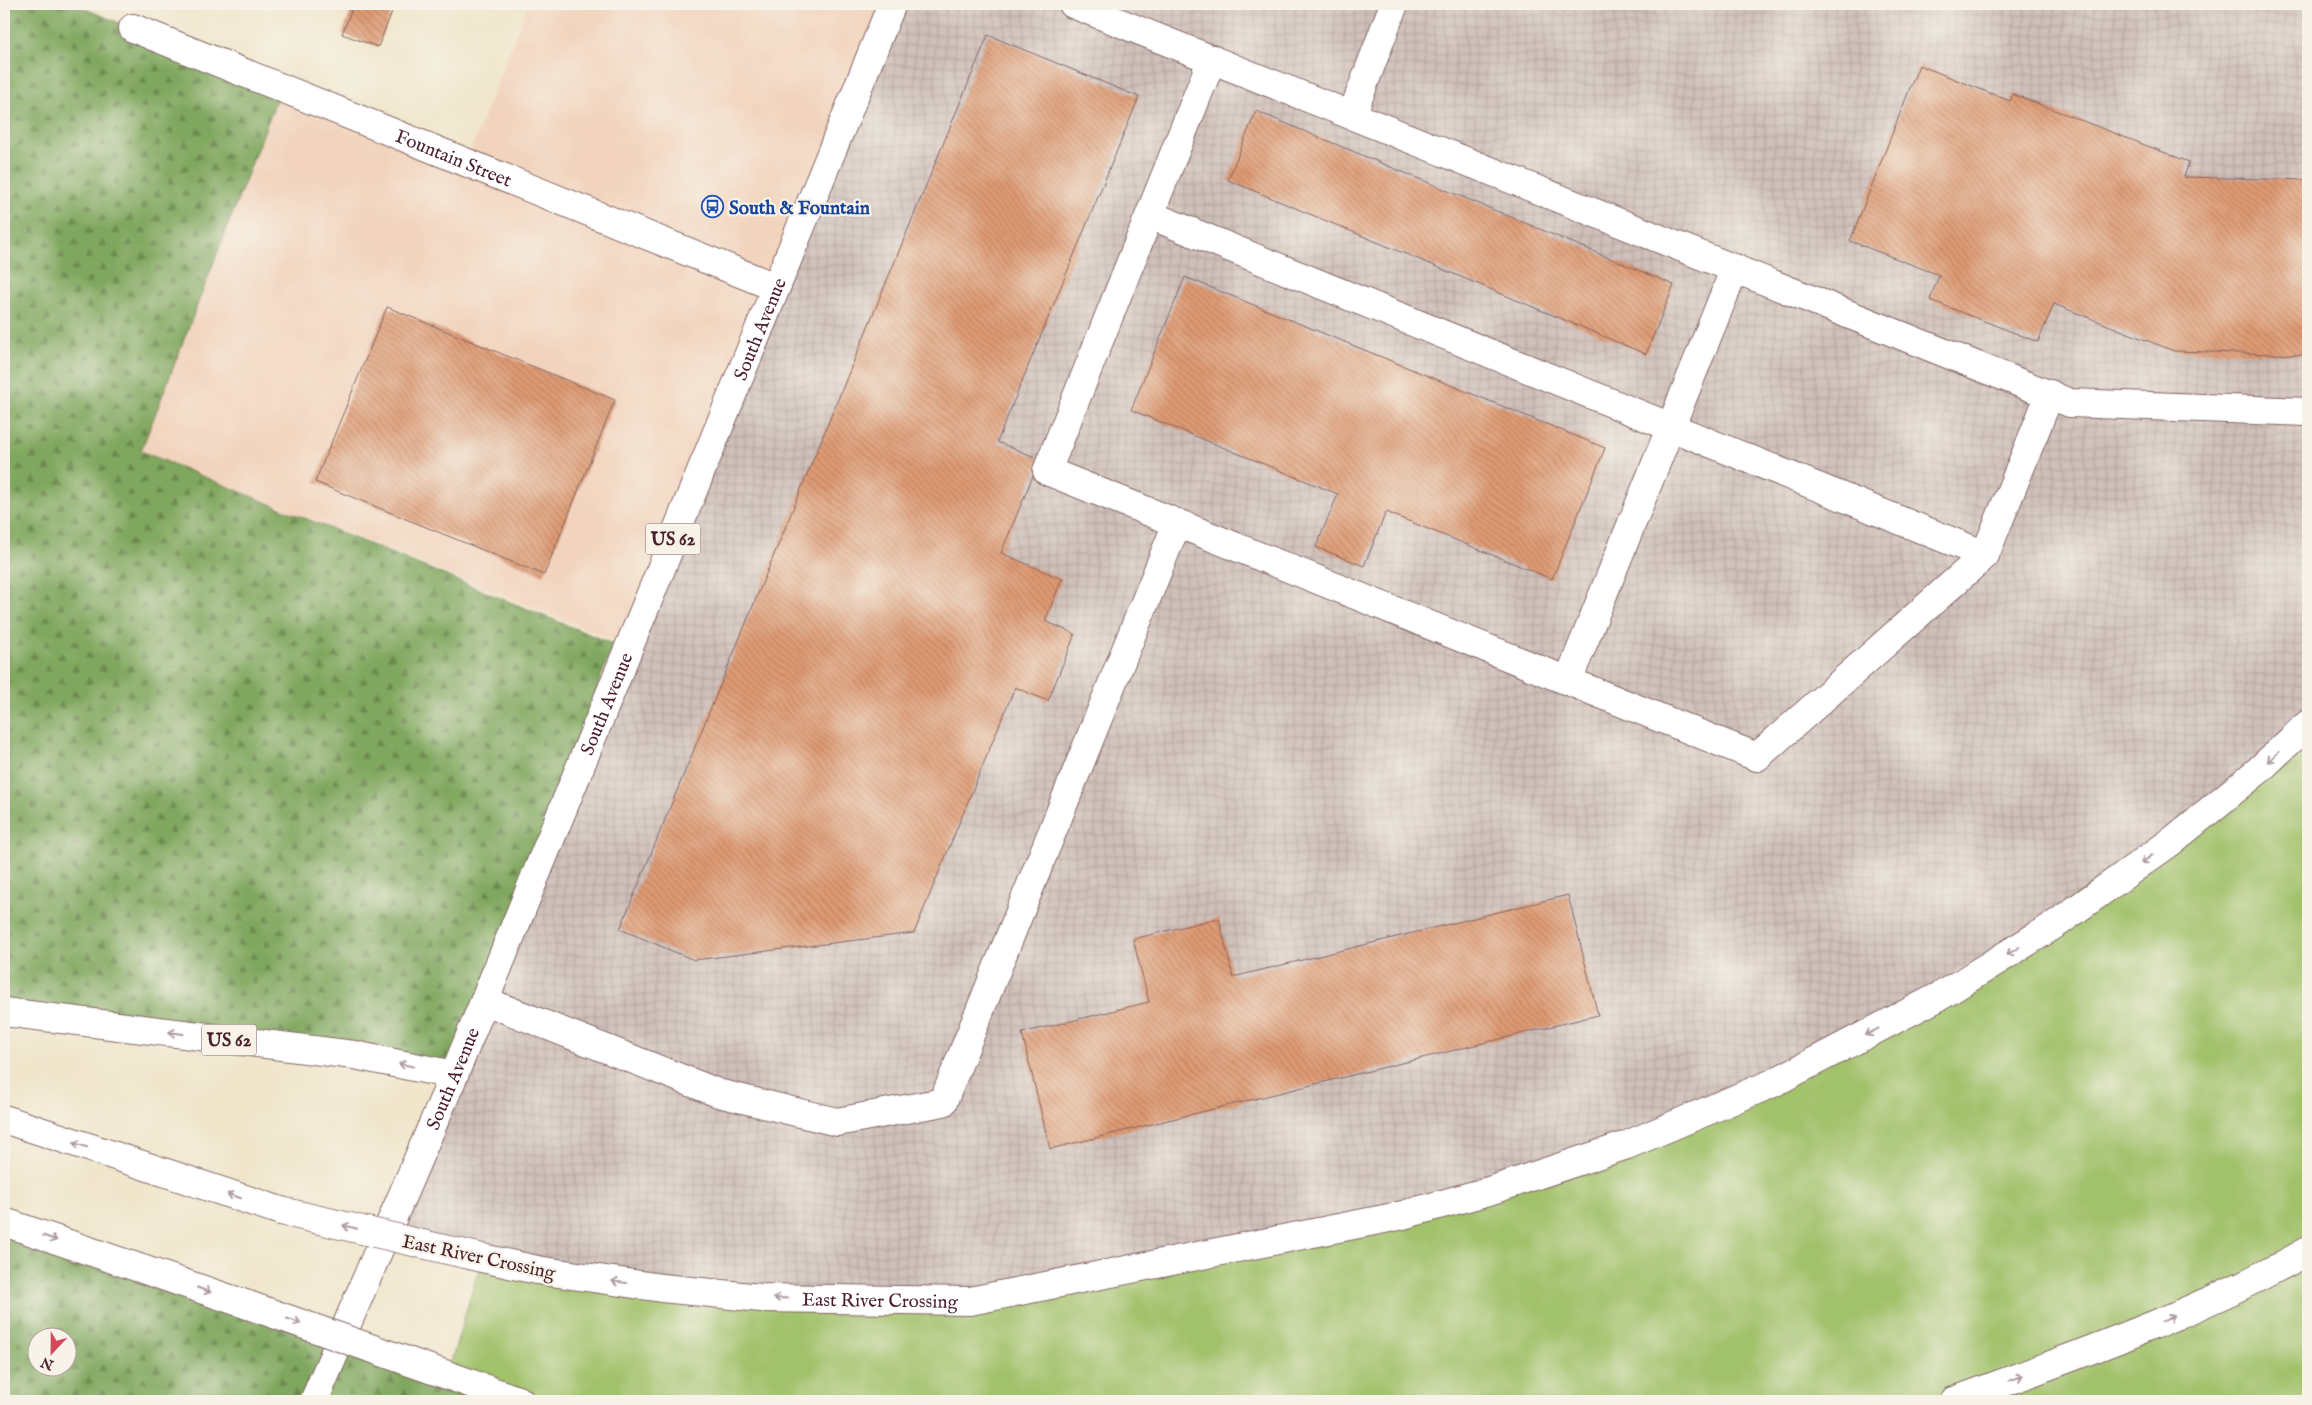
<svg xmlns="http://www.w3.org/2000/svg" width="2312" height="1405" font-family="'IM FELL English',serif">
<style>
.built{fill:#f2d4be}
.industrial{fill:url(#industrial-grid)}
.green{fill:#a1c16a;stroke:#76704a}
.forest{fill:url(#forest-firs);stroke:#656344;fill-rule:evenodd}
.building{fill:url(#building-back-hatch)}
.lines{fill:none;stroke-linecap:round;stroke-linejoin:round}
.minor-casing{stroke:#846563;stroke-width:30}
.major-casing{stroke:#846563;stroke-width:30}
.highway-casing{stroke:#846563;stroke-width:30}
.minor{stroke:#fff;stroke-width:28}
.major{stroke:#fff;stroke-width:28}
.highway{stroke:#fff;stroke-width:28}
.highway-bridge-casing{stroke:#846563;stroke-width:30;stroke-linecap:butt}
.highway-bridge{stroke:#fff;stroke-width:28}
.oneway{stroke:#ae9aa0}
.labels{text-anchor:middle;stroke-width:4.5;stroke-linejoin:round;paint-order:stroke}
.shield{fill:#f7f3e8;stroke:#7e5f64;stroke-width:1}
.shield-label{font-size:18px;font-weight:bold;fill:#4a1f2b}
.street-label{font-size:19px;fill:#4a1f2b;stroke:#f7f3e8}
.transit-label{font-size:19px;font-weight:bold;fill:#164399;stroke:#f7f3e8;text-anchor:start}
</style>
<defs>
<pattern id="industrial-grid" width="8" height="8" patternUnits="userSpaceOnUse" patternTransform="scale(1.25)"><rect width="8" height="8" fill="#cfc0ba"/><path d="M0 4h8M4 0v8" fill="none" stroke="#b3a5a0"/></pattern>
<pattern id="forest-firs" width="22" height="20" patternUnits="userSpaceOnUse" patternTransform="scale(1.25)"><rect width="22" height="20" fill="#80a75e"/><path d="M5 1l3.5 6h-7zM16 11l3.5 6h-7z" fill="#6b874e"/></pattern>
<pattern id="building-back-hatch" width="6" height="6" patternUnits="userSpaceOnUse" patternTransform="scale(1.25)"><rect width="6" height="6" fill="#df9b74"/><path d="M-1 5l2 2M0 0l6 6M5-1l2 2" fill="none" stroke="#b77e5f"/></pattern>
</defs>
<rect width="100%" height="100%" fill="#f7f3e8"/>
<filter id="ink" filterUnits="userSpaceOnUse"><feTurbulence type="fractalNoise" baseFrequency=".02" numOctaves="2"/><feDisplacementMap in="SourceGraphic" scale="10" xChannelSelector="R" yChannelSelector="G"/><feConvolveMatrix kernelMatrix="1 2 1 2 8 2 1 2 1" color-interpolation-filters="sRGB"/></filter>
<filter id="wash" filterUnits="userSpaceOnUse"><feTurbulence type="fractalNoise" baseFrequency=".0096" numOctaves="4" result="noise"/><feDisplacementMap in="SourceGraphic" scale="20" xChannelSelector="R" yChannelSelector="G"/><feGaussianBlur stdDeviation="1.12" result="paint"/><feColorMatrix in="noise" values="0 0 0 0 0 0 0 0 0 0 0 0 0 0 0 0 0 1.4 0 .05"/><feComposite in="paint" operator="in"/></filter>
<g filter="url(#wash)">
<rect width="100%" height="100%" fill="#f0e6cc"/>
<polygon class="built" points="528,4 892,4 629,646 141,451 281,88 466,162"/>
<polygon class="industrial" points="892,4 2308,4 2308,724 2172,841 1773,1083 1489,1191 970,1301 761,1298 385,1236"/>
<polygon class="green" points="2308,724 2308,1401 520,1401 447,1375 482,1258 537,1270 970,1301 1399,1216 1627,1145 1942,995"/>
<g class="forest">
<polygon points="4,4 73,4 281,88 141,451 613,644 485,1001 454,1075 4,1012"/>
<path d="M4,1222L520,1401H4ZM38,1338H68V1368H38Z"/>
</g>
<g id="blocks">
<g class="building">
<polygon points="354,4 395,4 378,47 342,34"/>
<polygon points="988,35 1139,97 997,442 1040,459 1001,553 1062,579 1045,621 1075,634 1048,701 1015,687 914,933 694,960 620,929"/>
<polygon points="1919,65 2010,101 2013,94 2189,162 2184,177 2308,180 2308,355 2174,351 2054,304 2038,342 1930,300 1939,275 1850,241"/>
<polygon points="1256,111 1674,285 1646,354 1228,180"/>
<polygon points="1185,277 1605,448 1552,579 1386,512 1364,566 1316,547 1338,494 1131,410"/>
<polygon points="387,307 615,400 544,575 315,482"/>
<polygon points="1568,895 1598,1015 1050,1149 1022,1033 1149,1002 1133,939 1219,918 1233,977"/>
</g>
</g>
</g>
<g filter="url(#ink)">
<use href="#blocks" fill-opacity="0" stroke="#846563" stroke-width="1"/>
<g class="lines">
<defs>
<g id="minor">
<polyline points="1073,4 2070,403 2308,412"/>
<path id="s1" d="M133,28L775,287"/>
<polyline points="1352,115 1394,4"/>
<polyline points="1150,215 1985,555 2050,394"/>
<polyline points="1177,523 1047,471 1212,59"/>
<polyline points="1568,681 1757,757 1985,555"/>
<polyline points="485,1001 718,1093 837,1122 943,1102 1177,523 1568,681 1735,268"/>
</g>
<g id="major">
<path id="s2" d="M314,1401L454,1075L892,4"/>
</g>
<g id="highway">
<polyline points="4,1012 354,1055 454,1075"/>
<polyline points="4,1119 281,1211"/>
<polyline points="4,1222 248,1305"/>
<path id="s3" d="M482,1258L537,1270L662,1288L761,1298L970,1301L1399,1216L1489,1191L1627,1145L1773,1083L1942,995L2056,924L2172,841L2259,770L2308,724"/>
<polyline points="447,1375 520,1401"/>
<path d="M1954,1401C2074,1356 2197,1314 2308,1251"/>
</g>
</defs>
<use href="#minor" class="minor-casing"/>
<use href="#major" class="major-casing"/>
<use href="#highway" class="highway-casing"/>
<use href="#minor" class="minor"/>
<use href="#major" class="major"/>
<use href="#highway" class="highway"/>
<defs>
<g id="highway-bridge">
<polyline points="281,1211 482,1258"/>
<polyline points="248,1305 447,1375"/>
</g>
</defs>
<use href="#highway-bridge" class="highway-bridge-casing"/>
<use href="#highway-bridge" class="highway-bridge"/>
</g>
<defs><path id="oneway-shaft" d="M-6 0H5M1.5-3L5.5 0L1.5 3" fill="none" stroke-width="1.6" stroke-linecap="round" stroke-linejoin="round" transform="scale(1.25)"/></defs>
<g class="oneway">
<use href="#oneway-shaft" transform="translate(2273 757) rotate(137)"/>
<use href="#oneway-shaft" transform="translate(2147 859) rotate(144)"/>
<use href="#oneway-shaft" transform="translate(2013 951) rotate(148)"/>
<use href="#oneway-shaft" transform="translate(1872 1032) rotate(152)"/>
<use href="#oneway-shaft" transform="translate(176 1033) rotate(-173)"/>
<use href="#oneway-shaft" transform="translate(406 1065) rotate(-169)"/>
<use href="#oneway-shaft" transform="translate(80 1145) rotate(-162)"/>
<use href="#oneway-shaft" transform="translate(234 1196) rotate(-162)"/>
<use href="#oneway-shaft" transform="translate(350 1227) rotate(-167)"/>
<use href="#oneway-shaft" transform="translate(50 1238) rotate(19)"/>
<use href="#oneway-shaft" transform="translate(619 1282) rotate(-172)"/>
<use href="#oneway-shaft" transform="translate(204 1290) rotate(19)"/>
<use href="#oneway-shaft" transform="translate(781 1298) rotate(-179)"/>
<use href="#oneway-shaft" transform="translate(2168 1319) rotate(-24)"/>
<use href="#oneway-shaft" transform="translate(294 1321) rotate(19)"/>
<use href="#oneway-shaft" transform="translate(2016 1378) rotate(-21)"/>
</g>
</g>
<defs>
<symbol id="bus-ring" viewBox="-11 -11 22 22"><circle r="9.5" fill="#f7f3e8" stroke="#1a4fb4" stroke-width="1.5"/><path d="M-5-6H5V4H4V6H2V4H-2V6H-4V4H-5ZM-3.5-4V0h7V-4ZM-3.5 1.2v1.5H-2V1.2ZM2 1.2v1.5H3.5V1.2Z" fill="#1a4fb4"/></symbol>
</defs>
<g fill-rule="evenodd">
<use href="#bus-ring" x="700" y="194" width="25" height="25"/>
</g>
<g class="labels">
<g class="shield">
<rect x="645.5" y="523.5" width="55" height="31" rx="4"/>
<rect x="201.5" y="1024.5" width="55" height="31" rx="4"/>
</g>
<g class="shield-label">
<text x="673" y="545">US 62</text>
<text x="229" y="1046">US 62</text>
</g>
<g class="street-label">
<text dy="7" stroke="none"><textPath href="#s1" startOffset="346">Fountain Street</textPath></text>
<text dy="7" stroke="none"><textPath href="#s2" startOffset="1161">South Avenue</textPath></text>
<text dy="7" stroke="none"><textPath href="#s2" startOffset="756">South Avenue</textPath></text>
<text dy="7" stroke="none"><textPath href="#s2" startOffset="351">South Avenue</textPath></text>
<text transform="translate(479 1256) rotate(12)" y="7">East River Crossing</text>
<text dy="7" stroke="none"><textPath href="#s3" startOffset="401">East River Crossing</textPath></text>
</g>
<g class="transit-label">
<text x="729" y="214">South &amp; Fountain</text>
</g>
</g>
<rect width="2312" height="1405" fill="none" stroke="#f7f3e8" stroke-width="20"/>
<g transform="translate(52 1352) rotate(202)"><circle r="24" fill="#f7f3e8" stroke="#b29e9c"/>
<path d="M0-4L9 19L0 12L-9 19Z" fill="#d1495b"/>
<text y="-8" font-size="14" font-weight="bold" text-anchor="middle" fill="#4a1f2b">N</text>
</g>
</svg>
